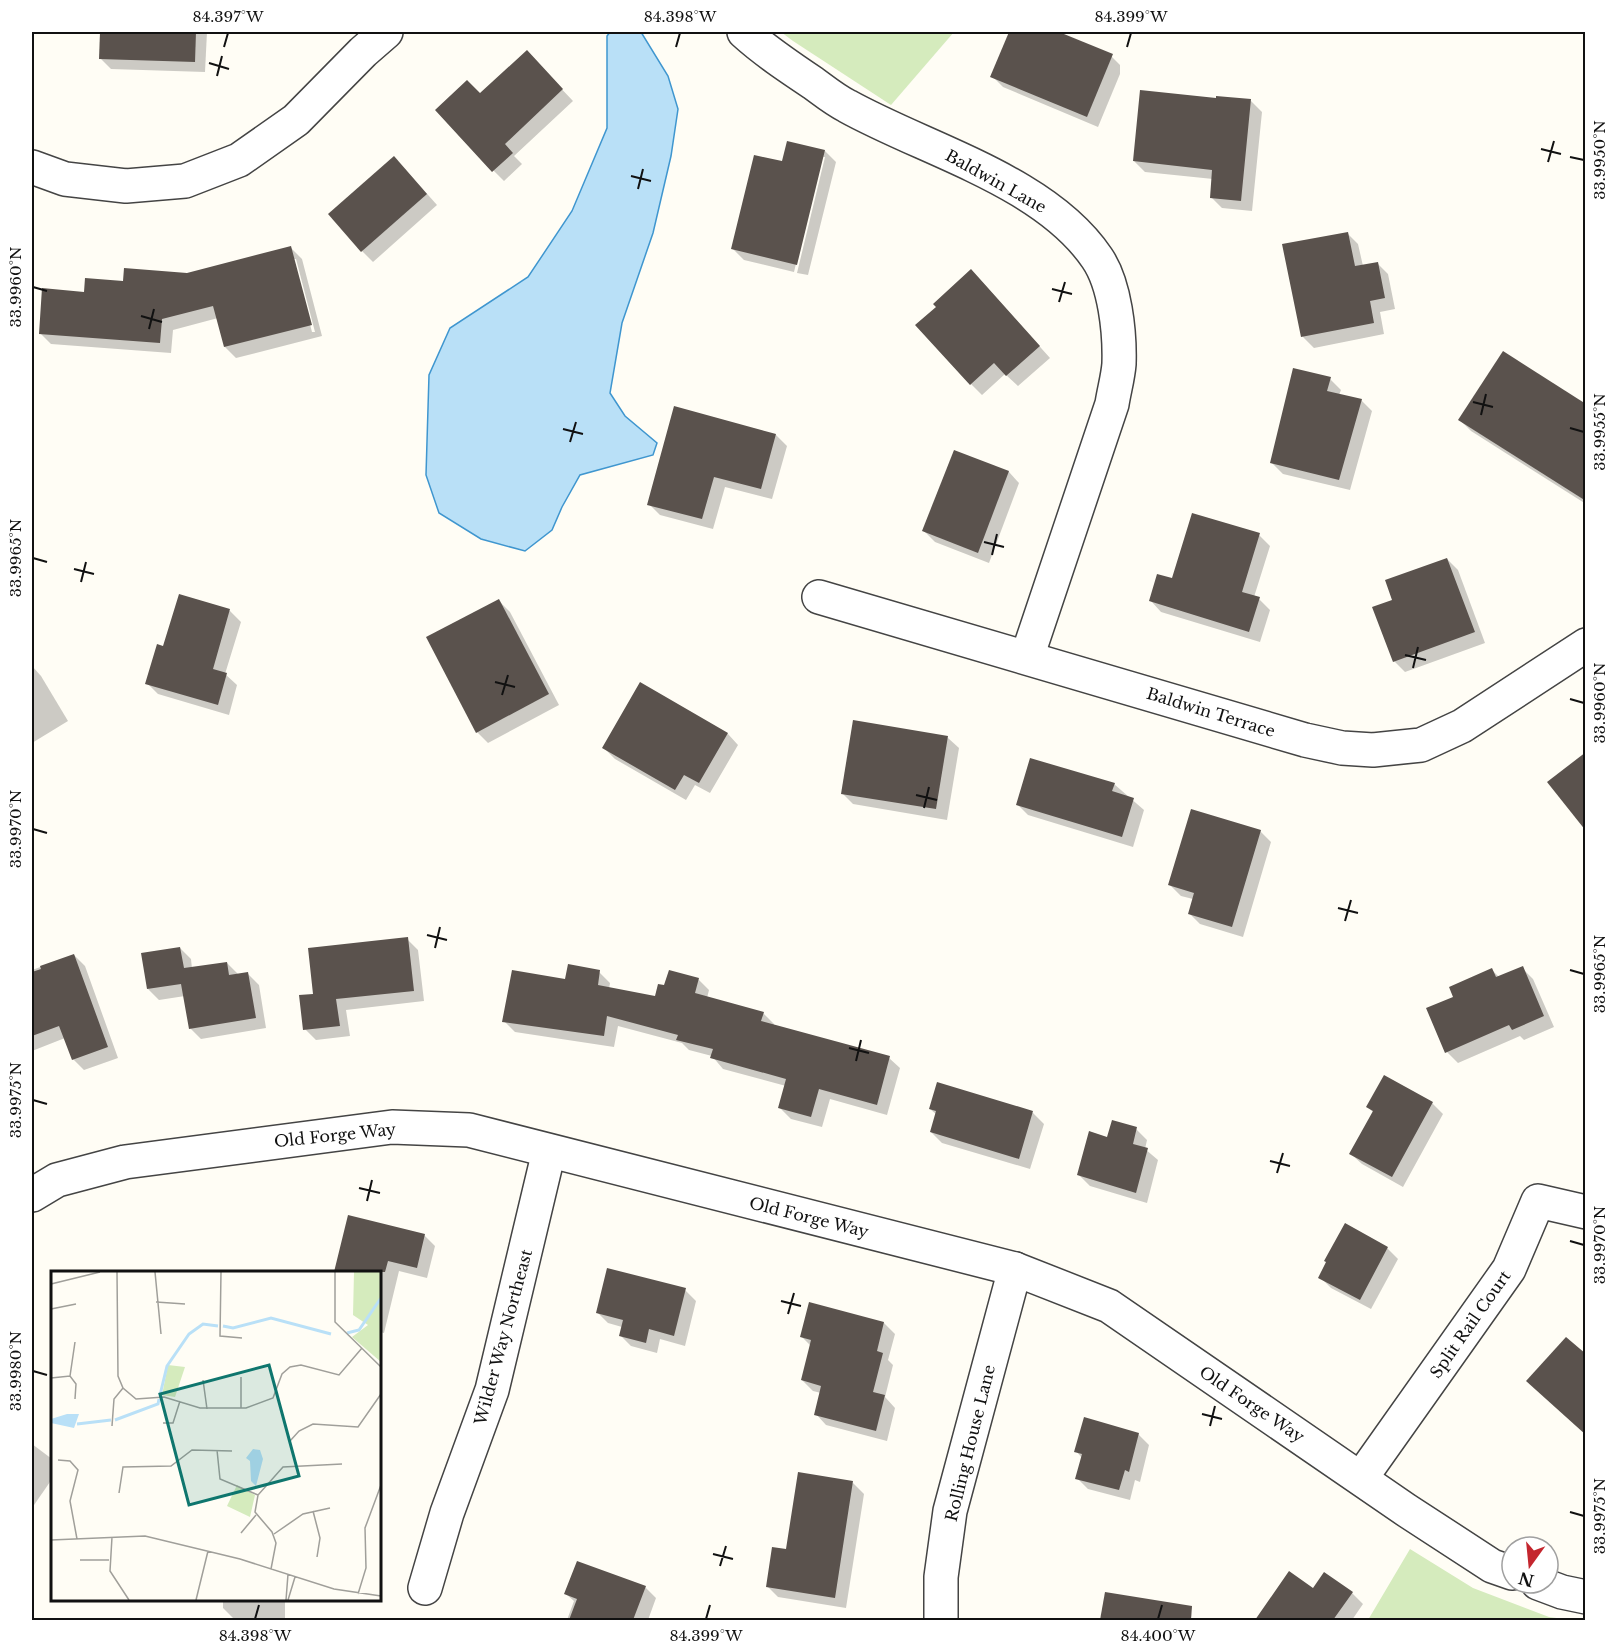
<svg xmlns="http://www.w3.org/2000/svg" width="1617" height="1652" font-family="'Libre Baskerville',serif">
<style>
.green{fill:#d5ebbd}
.water{fill:#b9e0f7;stroke:#3f96cf;stroke-width:1.5}
.shadow{fill:#0003;fill-rule:evenodd}
.building{fill:#5a524d}
.lines{fill:none;stroke-linecap:round;stroke-linejoin:round}
.street-casing{stroke:#444;stroke-width:36}
.street{stroke:#fff;stroke-width:33}
.ticks{fill:none;stroke:#111;stroke-width:2}
.labels{text-anchor:middle;stroke-width:6;stroke-linejoin:round;paint-order:stroke}
.street-label{font-size:16px;fill:#111;stroke:#fff}
.inset-river{fill:none;stroke:#b9e0f7;stroke-width:3}
.inset-road{fill:none;stroke:#a09f9a;stroke-width:1.5}
.view{fill:#0f766e;fill-opacity:0.15;stroke:#0f766e;stroke-width:3}
.inset-edge{fill:none;stroke:#111;stroke-width:3}
.neatline{fill:none;stroke:#111;stroke-width:2}
.ticks-label{font-size:15px;text-anchor:middle;fill:#111}
</style>
<rect width="100%" height="100%" fill="#fffdf5"/>
<g class="green">
<polygon points="781,32 954,32 891,105 793,41"/>
<polygon points="1410,1549 1473,1588 1549,1617 1572,1620 1368,1620"/>
</g>
<polygon class="water" points="610,32 641,32 668,76 678,109 671,156 653,233 622,323 610,393 625,416 657,443 653,455 580,475 562,507 552,530 525,551 481,539 439,513 426,475 429,375 450,328 528,277 572,211 607,128 607,36"/>
<g class="shadow">
<polygon points="101,32 207,32 205,72 111,69 100,58"/>
<polygon points="1011,32 1055,32 1109,54 1120,65 1120,74 1098,127 1003,87 992,76"/>
<polygon points="537,63 573,101 514,156 522,164 504,181 493,170 480,95"/>
<polygon points="1251,101 1262,112 1252,211 1222,208 1211,197 1213,179 1145,172 1134,161"/>
<polygon points="825,151 836,162 808,275 797,273 825,157 822,157 794,272 744,260 733,249 783,163"/>
<polygon points="405,169 437,205 373,262 362,251"/>
<polygon points="1347,233 1358,244 1363,266 1377,263 1388,274 1395,309 1380,312 1384,334 1314,348 1303,337"/>
<path d="M291,248L302,259L322,336L236,358L225,347L218,318L173,330L171,353L51,344L40,333L85,294L124,283L187,274ZM293,259H296L315,332H312Z"/>
<polygon points="982,282 1050,358 1018,386 1005,374 982,395 971,384"/>
<polygon points="1330,379 1341,390 1339,395 1361,400 1372,411 1350,490 1283,474 1272,463"/>
<polygon points="1586,406 1586,504 1471,431 1460,420"/>
<polygon points="776,435 787,446 772,499 725,487 713,529 660,515 649,504"/>
<polygon points="955,452 1009,472 1019,483 989,563 935,542 924,531"/>
<polygon points="1259,535 1270,546 1254,597 1259,599 1270,610 1260,642 1161,612 1151,601 1173,580"/>
<polygon points="1447,559 1458,570 1485,643 1405,672 1394,661 1394,601"/>
<polygon points="180,596 230,611 241,622 225,674 237,685 229,715 158,694 147,683 164,647"/>
<polygon points="499,601 510,612 559,705 488,743 477,732"/>
<polygon points="32,666 41,676 68,721 32,743"/>
<polygon points="728,734 738,745 710,793 695,785 686,800 615,759 604,748"/>
<polygon points="948,738 959,748 947,820 853,804 842,793"/>
<polygon points="1114,784 1144,810 1133,847 1028,815 1017,804"/>
<polygon points="1260,831 1271,842 1243,937 1200,924 1189,913 1193,899 1181,896 1170,885"/>
<polygon points="407,939 418,950 424,1001 346,1010 350,1036 316,1040 305,1029 315,995"/>
<polygon points="180,948 191,959 192,969 227,963 238,974 248,974 259,985 266,1028 201,1039 190,1028 185,996 159,1000 148,989"/>
<polygon points="74,955 85,966 118,1058 84,1070 73,1059 65,1038 32,1051 32,970"/>
<polygon points="1522,968 1533,979 1554,1027 1524,1040 1520,1036 1458,1063 1447,1052 1492,970 1499,977"/>
<polygon points="599,972 610,983 609,989 656,998 665,987 698,979 709,990 707,998 763,1013 774,1024 774,1026 889,1058 900,1068 887,1115 830,1099 822,1127 791,1119 780,1108 786,1086 723,1069 712,1056 689,1050 682,1043 618,1026 614,1047 515,1032 504,1021 566,981"/>
<polygon points="1385,1077 1432,1103 1443,1114 1403,1187 1362,1164 1351,1154 1374,1113 1368,1107"/>
<polygon points="938,1084 1033,1113 1044,1124 1030,1169 942,1143 931,1132 937,1115 930,1109"/>
<polygon points="1136,1129 1147,1140 1145,1149 1158,1160 1147,1203 1090,1186 1079,1175 1108,1138"/>
<polygon points="349,1217 424,1235 435,1246 427,1278 399,1271 384,1333 380,1332 380,1272 335,1272"/>
<polygon points="1387,1248 1398,1259 1371,1309 1331,1288 1320,1277"/>
<polygon points="685,1290 696,1301 685,1346 660,1339 657,1353 631,1346 620,1335 622,1327 608,1323 597,1312"/>
<polygon points="884,1323 895,1334 888,1360 893,1365 885,1397 895,1408 887,1441 826,1425 816,1414 821,1393 813,1391 802,1380 811,1346 802,1337"/>
<polygon points="1138,1434 1149,1445 1140,1482 1135,1480 1130,1500 1088,1489 1077,1478 1082,1458 1076,1451"/>
<polygon points="32,1444 52,1459 52,1479 32,1508"/>
<polygon points="853,1483 864,1494 846,1608 778,1597 767,1586 787,1551"/>
<polygon points="1289,1574 1313,1590 1352,1593 1363,1604 1352,1620 1258,1620"/>
<polygon points="645,1587 656,1598 648,1620 567,1620 574,1601 566,1594"/>
<polygon points="1106,1594 1168,1613 1167,1620 1102,1620"/>
<polygon points="223,1600 285,1600 285,1618 234,1619 223,1608"/>
</g>
<g class="building">
<polygon points="100,32 196,32 195,62 99,59"/>
<polygon points="1009,32 1059,32 1113,54 1087,117 990,77"/>
<polygon points="527,50 563,89 505,144 513,153 492,172 435,110 467,80 480,93"/>
<polygon points="1140,90 1216,98 1216,96 1251,99 1241,201 1210,198 1212,170 1133,161"/>
<polygon points="787,141 825,150 797,265 731,249 754,155 782,161"/>
<polygon points="394,156 427,194 361,252 328,214"/>
<polygon points="1348,232 1355,266 1378,262 1385,298 1370,301 1374,323 1301,337 1282,244"/>
<polygon points="291,246 312,325 224,347 213,306 162,319 160,343 39,334 42,288 84,292 85,278 123,281 124,268 187,273"/>
<polygon points="971,269 1040,346 1006,376 994,363 970,385 915,325 936,307 933,304"/>
<polygon points="1503,351 1586,404 1586,501 1458,420"/>
<polygon points="1293,368 1331,377 1327,391 1362,399 1339,480 1270,463"/>
<polygon points="674,406 776,434 761,489 714,477 702,519 647,505"/>
<polygon points="954,450 1009,471 978,553 922,531"/>
<polygon points="1192,513 1260,533 1242,592 1260,597 1249,632 1149,601 1157,574 1172,578"/>
<polygon points="1447,558 1475,632 1393,662 1372,607 1392,600 1385,580"/>
<polygon points="179,594 230,609 213,669 227,673 218,705 145,684 157,644 163,646"/>
<polygon points="499,599 549,694 476,733 426,637"/>
<polygon points="640,682 728,733 699,783 684,775 675,790 602,748"/>
<polygon points="853,720 948,736 936,809 841,794"/>
<polygon points="1586,752 1586,831 1547,782"/>
<polygon points="1030,758 1115,783 1112,791 1134,798 1122,837 1016,805"/>
<polygon points="1191,809 1261,830 1232,927 1188,914 1194,893 1168,885"/>
<polygon points="408,937 414,991 336,999 340,1026 303,1030 299,995 313,994 308,948"/>
<polygon points="180,947 184,968 227,962 229,975 248,972 256,1018 189,1029 181,984 147,989 141,953"/>
<polygon points="74,954 108,1047 72,1060 59,1026 32,1036 32,972 41,969 40,966"/>
<polygon points="568,964 600,970 598,985 655,996 658,984 664,985 669,970 699,978 695,993 764,1012 761,1021 890,1056 877,1105 819,1089 811,1117 778,1108 786,1079 710,1058 713,1049 676,1040 678,1035 607,1016 604,1036 502,1022 512,970 565,979"/>
<polygon points="1523,966 1544,1016 1512,1030 1509,1025 1445,1053 1426,1008 1453,997 1449,987 1492,968 1496,977"/>
<polygon points="1384,1075 1433,1102 1392,1177 1349,1154 1373,1111 1366,1107"/>
<polygon points="937,1082 1033,1111 1019,1159 930,1132 936,1111 929,1109"/>
<polygon points="1112,1120 1137,1127 1133,1144 1148,1148 1136,1193 1077,1175 1089,1131 1107,1137"/>
<polygon points="348,1215 425,1234 417,1268 388,1261 385,1272 334,1272"/>
<polygon points="1345,1223 1388,1247 1360,1300 1318,1278 1326,1262 1324,1261"/>
<polygon points="607,1268 686,1288 674,1336 649,1329 646,1343 619,1336 623,1320 596,1313"/>
<polygon points="809,1302 884,1322 877,1351 883,1353 873,1392 885,1395 876,1431 814,1415 821,1386 801,1380 811,1340 800,1337"/>
<polygon points="1566,1337 1586,1354 1586,1435 1526,1381"/>
<polygon points="1084,1417 1139,1433 1129,1472 1125,1470 1119,1490 1075,1479 1082,1454 1074,1452"/>
<polygon points="798,1472 853,1481 835,1598 766,1587 772,1547 786,1549"/>
<polygon points="577,1561 646,1586 633,1620 569,1620 577,1599 564,1594"/>
<polygon points="1289,1571 1313,1588 1324,1572 1353,1592 1333,1620 1255,1620"/>
<polygon points="1105,1592 1192,1606 1191,1620 1100,1620"/>
</g>
<g class="lines">
<defs>
<g id="street">
<path d="M744,32C765,51 789,67 813,83C824,91 835,100 847,106C926,150 1045,181 1097,258C1115,284 1120,332 1119,364C1118,377 1114,391 1112,404L1027,657"/>
<polyline points="32,167 65,179 126,186 185,181 239,160 296,120 363,52 386,32"/>
<polyline points="819,597 1305,740 1342,748 1373,750 1421,745 1462,726 1586,645"/>
<polyline points="32,1195 57,1180 125,1162 392,1127 469,1130 1015,1269 1109,1306 1406,1510 1492,1566 1512,1573"/>
<polyline points="1361,1478 1509,1269 1538,1201 1586,1212"/>
<polyline points="1538,1583 1562,1592 1586,1597"/>
<polyline points="425,1588 447,1513 492,1390 549,1151"/>
<polyline points="941,1620 941,1577 950,1511 1015,1269"/>
</g>
</defs>
<use href="#street" class="street-casing"/>
<use href="#street" class="street"/>
</g>
<path class="ticks" d="M224,47L228,33M676,47L680,33M1127,47L1131,33M209,63L229,69M217,76L222,56M1541,149L1561,154M1570,157L1584,160M1548,162L1554,141M631,176L651,181M638,189L643,169M33,287L47,291M1052,289L1072,294M1059,302L1065,282M141,316L162,322M149,329L154,309M1473,402L1493,407M1481,415L1486,394M1570,428L1584,432M563,429L583,434M570,442L576,422M984,542L1004,547M992,555L997,534M33,558L47,562M74,569L94,574M81,582L86,562M1405,655L1426,660M1413,668L1418,647M495,682L515,687M502,695L508,675M1570,699L1584,703M916,795L937,800M924,808L929,787M33,829L47,833M1338,908L1358,913M1345,921L1351,900M427,935L447,940M435,948L440,927M1570,970L1584,974M849,1048L869,1053M856,1061L861,1040M33,1100L47,1104M1270,1161L1290,1166M1277,1173L1283,1153M359,1188L380,1193M367,1201L372,1180M1570,1241L1584,1245M781,1301L801,1306M788,1314L794,1293M33,1371L47,1375M1202,1414L1222,1419M1210,1426L1215,1406M1570,1512L1584,1516M713,1554L733,1559M720,1566L726,1546M255,1619L259,1605M706,1619L710,1605M1158,1619L1162,1605"/>
<g class="labels">
<g class="street-label">
<text transform="translate(996 181) rotate(29)" y="6">Baldwin Lane</text>
<text transform="translate(1211 712) rotate(17)" y="6">Baldwin Terrace</text>
<text transform="translate(335 1135) rotate(-6)" y="6">Old Forge Way</text>
<text transform="translate(809 1217) rotate(14)" y="6">Old Forge Way</text>
<text transform="translate(1470 1324) rotate(-55)" y="6">Split Rail Court</text>
<text transform="translate(503 1337) rotate(-75)" y="6">Wilder Way Northeast</text>
<text transform="translate(1252 1404) rotate(34)" y="6">Old Forge Way</text>
<text transform="translate(970 1443) rotate(-76)" y="6">Rolling House Lane</text>
</g>
</g>
<g transform="translate(51 1271)">
<rect width="330" height="330" fill="#fffdf5"/>
<path d="M303,1H330V91L301,66L317,54L302,44ZM117,94L134,96L124,126L111,124ZM186,214L204,224L199,246L176,235Z" fill="#d5ebbd"/>
<path d="M16,143H28L23,157L0,152V148ZM202,178L209,179L212,188L205,215L200,210L199,190L195,187Z" fill="#b9e0f7"/>
<path class="inset-river" d="M172,55L182,57L220,47L280,63M296,62L308,59L330,27M109,124L116,95L138,63L152,53L167,55M64,149L107,133L108,128M26,153L60,149"/>
<path class="inset-road" d="M66,1L67,105L72,117L85,128L113,126L149,137H195L222,127L231,103L239,96L250,94L288,104L311,77M104,1L110,63M170,1L169,65L191,67M284,1V51L330,96M0,13L49,1M105,31L134,33M0,38L25,33M19,105L24,71M0,107L19,105L25,113L24,128M152,109L156,138M190,137V106M112,152H122L129,130M61,155L63,128L72,117M239,170L248,160L262,153L307,156L330,123M166,179L169,208L207,224M7,189L19,190L27,199L19,230L26,268M68,222L72,196L120,195L141,179L181,180M262,240L269,267L266,286M190,262L205,244M223,263L252,243L279,237M61,266L59,300L78,329M0,269L94,265L189,288L283,318L330,325M29,289H58M220,298L225,272L221,261L204,241L207,224L232,196L291,193M307,323L315,297L314,257L330,214M145,329L157,280M235,329L237,303M237,329L244,306"/>
<path class="view" d="M218,94L248,205L138,234L109,123Z"/>
<rect width="330" height="330" class="inset-edge"/>
</g>
<rect width="1617" height="1652" fill="none" stroke="#ffffff" stroke-width="66"/>
<g transform="translate(1530 1565) rotate(195)"><circle r="28" fill="#ffffff" stroke="#a0a0a0" stroke-width="1.5"/>
<path d="M0-4.5L10 22L0 15L-10 22Z" fill="#c4262e"/>
<text y="-9" font-size="16" font-weight="bold" text-anchor="middle" fill="#111111">N</text>
</g>
<rect x="33" y="33" width="1551" height="1586" class="neatline"/>
<g class="ticks-label">
<text x="228" y="22">84.397°W</text>
<text x="680" y="22">84.398°W</text>
<text x="1131" y="22">84.399°W</text>
<text transform="translate(1600 160) rotate(-90)" y="5">33.9950°N</text>
<text transform="translate(16 287) rotate(-90)" y="5">33.9960°N</text>
<text transform="translate(1600 432) rotate(-90)" y="5">33.9955°N</text>
<text transform="translate(16 558) rotate(-90)" y="5">33.9965°N</text>
<text transform="translate(1600 703) rotate(-90)" y="5">33.9960°N</text>
<text transform="translate(16 829) rotate(-90)" y="5">33.9970°N</text>
<text transform="translate(1600 974) rotate(-90)" y="5">33.9965°N</text>
<text transform="translate(16 1100) rotate(-90)" y="5">33.9975°N</text>
<text transform="translate(1600 1245) rotate(-90)" y="5">33.9970°N</text>
<text transform="translate(16 1371) rotate(-90)" y="5">33.9980°N</text>
<text transform="translate(1600 1516) rotate(-90)" y="5">33.9975°N</text>
<text x="255" y="1641">84.398°W</text>
<text x="706" y="1641">84.399°W</text>
<text x="1158" y="1641">84.400°W</text>
</g>
</svg>
